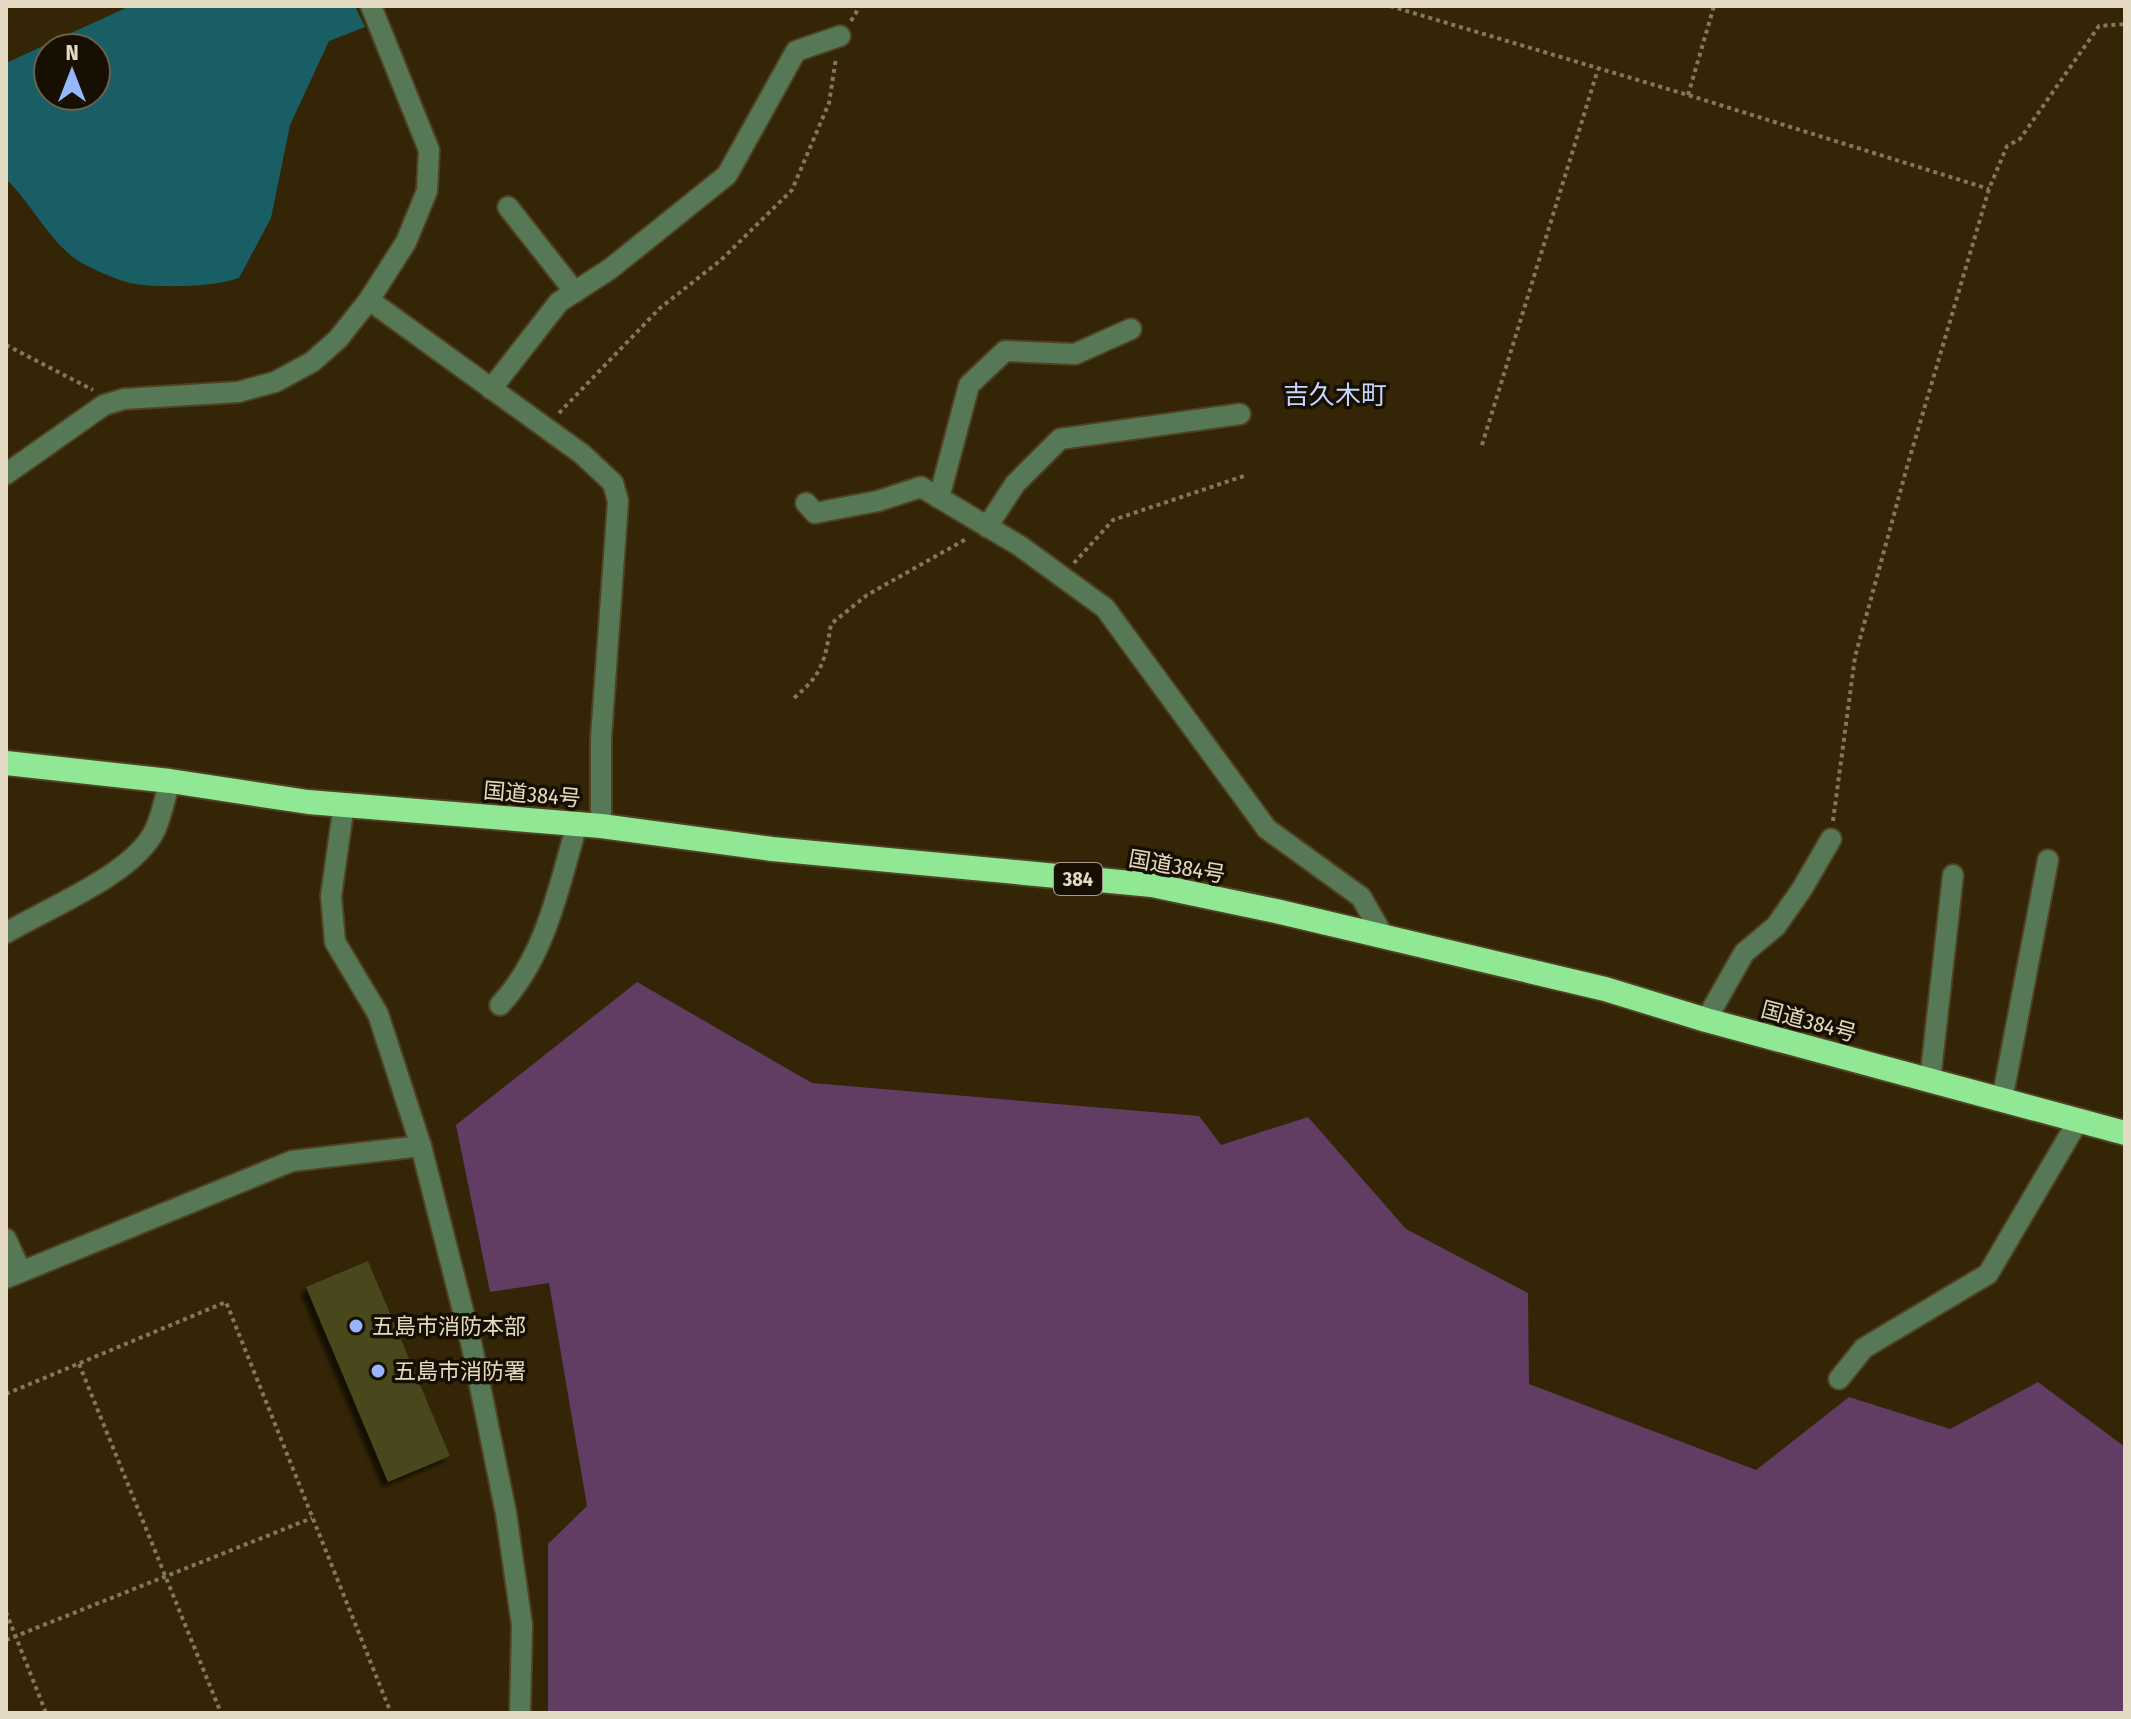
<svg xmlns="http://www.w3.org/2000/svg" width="2131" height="1719" font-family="'Fira Sans Condensed','Noto Sans JP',sans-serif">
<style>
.green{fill:#613d63}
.water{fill:#1a5e65;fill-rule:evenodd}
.building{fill:#4a471b;filter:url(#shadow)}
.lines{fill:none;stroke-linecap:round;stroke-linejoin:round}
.minor-casing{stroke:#4f4223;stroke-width:24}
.highway-casing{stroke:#4f4223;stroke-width:28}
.path{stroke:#84785c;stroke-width:4;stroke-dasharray:4 4;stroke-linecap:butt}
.minor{stroke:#567856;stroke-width:20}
.highway{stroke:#91e894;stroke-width:24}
.poi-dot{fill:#96b6fd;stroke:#170f01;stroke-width:3}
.labels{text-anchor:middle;stroke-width:7;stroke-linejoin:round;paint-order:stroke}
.shield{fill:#170f01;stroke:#a69c89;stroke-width:2}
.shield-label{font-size:20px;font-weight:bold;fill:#e4d9c3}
.street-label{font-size:22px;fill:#e4d9c3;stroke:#170f01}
.poi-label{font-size:22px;fill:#e4d9c3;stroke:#170f01;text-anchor:start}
.quarter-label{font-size:26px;fill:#c3d6ff;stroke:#170f01}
</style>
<defs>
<filter id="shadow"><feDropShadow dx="-5.5" dy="5.5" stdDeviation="2" flood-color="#0009"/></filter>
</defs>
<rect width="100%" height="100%" fill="#332505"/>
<polygon class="green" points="637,982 812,1083 1199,1116 1221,1145 1308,1117 1406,1229 1528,1293 1529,1384 1756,1470 1849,1397 1950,1429 2038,1382 2125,1447 2125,1713 548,1713 548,1544 587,1506 549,1283 490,1292 456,1125"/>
<path class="water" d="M130,6H355L365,27L329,41L290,125L271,218L239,278C212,287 165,288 136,284C123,283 84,266 74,258C46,236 31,203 6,179V63ZM48,48H96V96H48Z"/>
<polygon class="building" points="368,1261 450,1456 388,1482 306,1287"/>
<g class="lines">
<defs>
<g id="minor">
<polyline points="508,207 575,292"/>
<polyline points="369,300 582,454 613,483 618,501 601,738 601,826"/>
<polyline points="491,389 559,302 610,269 727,175 796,51 840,36"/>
<polyline points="6,474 104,405 124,399 238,392 275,382 312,362 338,339 369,300 406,242 427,191 429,150 371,6"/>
<polyline points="939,498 969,385 1005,351 1075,354 1131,329"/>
<polyline points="806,503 815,513 878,501 921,487 1020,546 1105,608 1267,829 1361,897 1384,937"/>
<polyline points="987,527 1015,484 1060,439 1240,414"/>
<polyline points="344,804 331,896 335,942 378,1014 421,1146 471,1342 506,1513 522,1625 520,1713"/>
<path d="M6,933C49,907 133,875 155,830C162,815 165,797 170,781"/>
<path d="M500,1005C546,956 559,886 577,824"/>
<polyline points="1706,1020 1744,953 1776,926 1802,889 1831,839"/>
<polyline points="1930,1081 1953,875"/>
<polyline points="2002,1100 2048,860"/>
<polyline points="6,1239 21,1272"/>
<polyline points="6,1278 292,1161 421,1146"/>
<polyline points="1839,1379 1864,1348 1988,1274 2078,1121"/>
</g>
<polyline id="highway" points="6,763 170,781 308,802 601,826 772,849 1152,885 1276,911 1605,989 1706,1020 2125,1133"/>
</defs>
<use href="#minor" class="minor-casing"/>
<use href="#highway" class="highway-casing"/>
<g class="path">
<polyline points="1390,6 1688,95 1989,189"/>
<polyline points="851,21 860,6"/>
<polyline points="1688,95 1714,6"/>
<polyline points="6,345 93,390"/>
<polyline points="559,413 660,308 721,260 792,190 829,103 836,58"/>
<polyline points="1482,445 1598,69"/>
<polyline points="1074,563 1113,520 1247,475"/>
<path d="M794,698C823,674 825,660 831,624L867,595L968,538"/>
<polyline points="1833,821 1855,657 1907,467 1989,189 2007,146 2020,139 2099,26 2125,24"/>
<polyline points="79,1364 221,1713"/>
<polyline points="6,1394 226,1302 391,1713"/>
<polyline points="6,1612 46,1713"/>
<polyline points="6,1640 312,1518"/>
</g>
<use href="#minor" class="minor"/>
<use href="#highway" class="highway"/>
</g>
<g class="poi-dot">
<circle cx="356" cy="1326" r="8"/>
<circle cx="378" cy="1371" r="8"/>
</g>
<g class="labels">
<rect class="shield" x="1054" y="863" width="48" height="32" rx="6"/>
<g class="shield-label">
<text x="1078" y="886">384</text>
</g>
<g class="street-label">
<text transform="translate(532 794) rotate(5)" y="8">国道384号</text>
<text transform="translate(1177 866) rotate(10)" y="8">国道384号</text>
<text transform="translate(1809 1021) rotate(15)" y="8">国道384号</text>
</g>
<g class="poi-label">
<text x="372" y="1334">五島市消防本部</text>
<text x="394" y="1379">五島市消防署</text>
</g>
<g class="quarter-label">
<text x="1335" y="404">吉久木町</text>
</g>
</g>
<rect width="2131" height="1719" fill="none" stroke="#e4d9c3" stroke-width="16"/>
<g transform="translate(72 72)"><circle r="38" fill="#170f01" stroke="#69604f" stroke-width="2"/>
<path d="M0-6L14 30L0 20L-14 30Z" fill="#96b6fd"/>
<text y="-12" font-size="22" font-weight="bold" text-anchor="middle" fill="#e4d9c3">N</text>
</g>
</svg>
